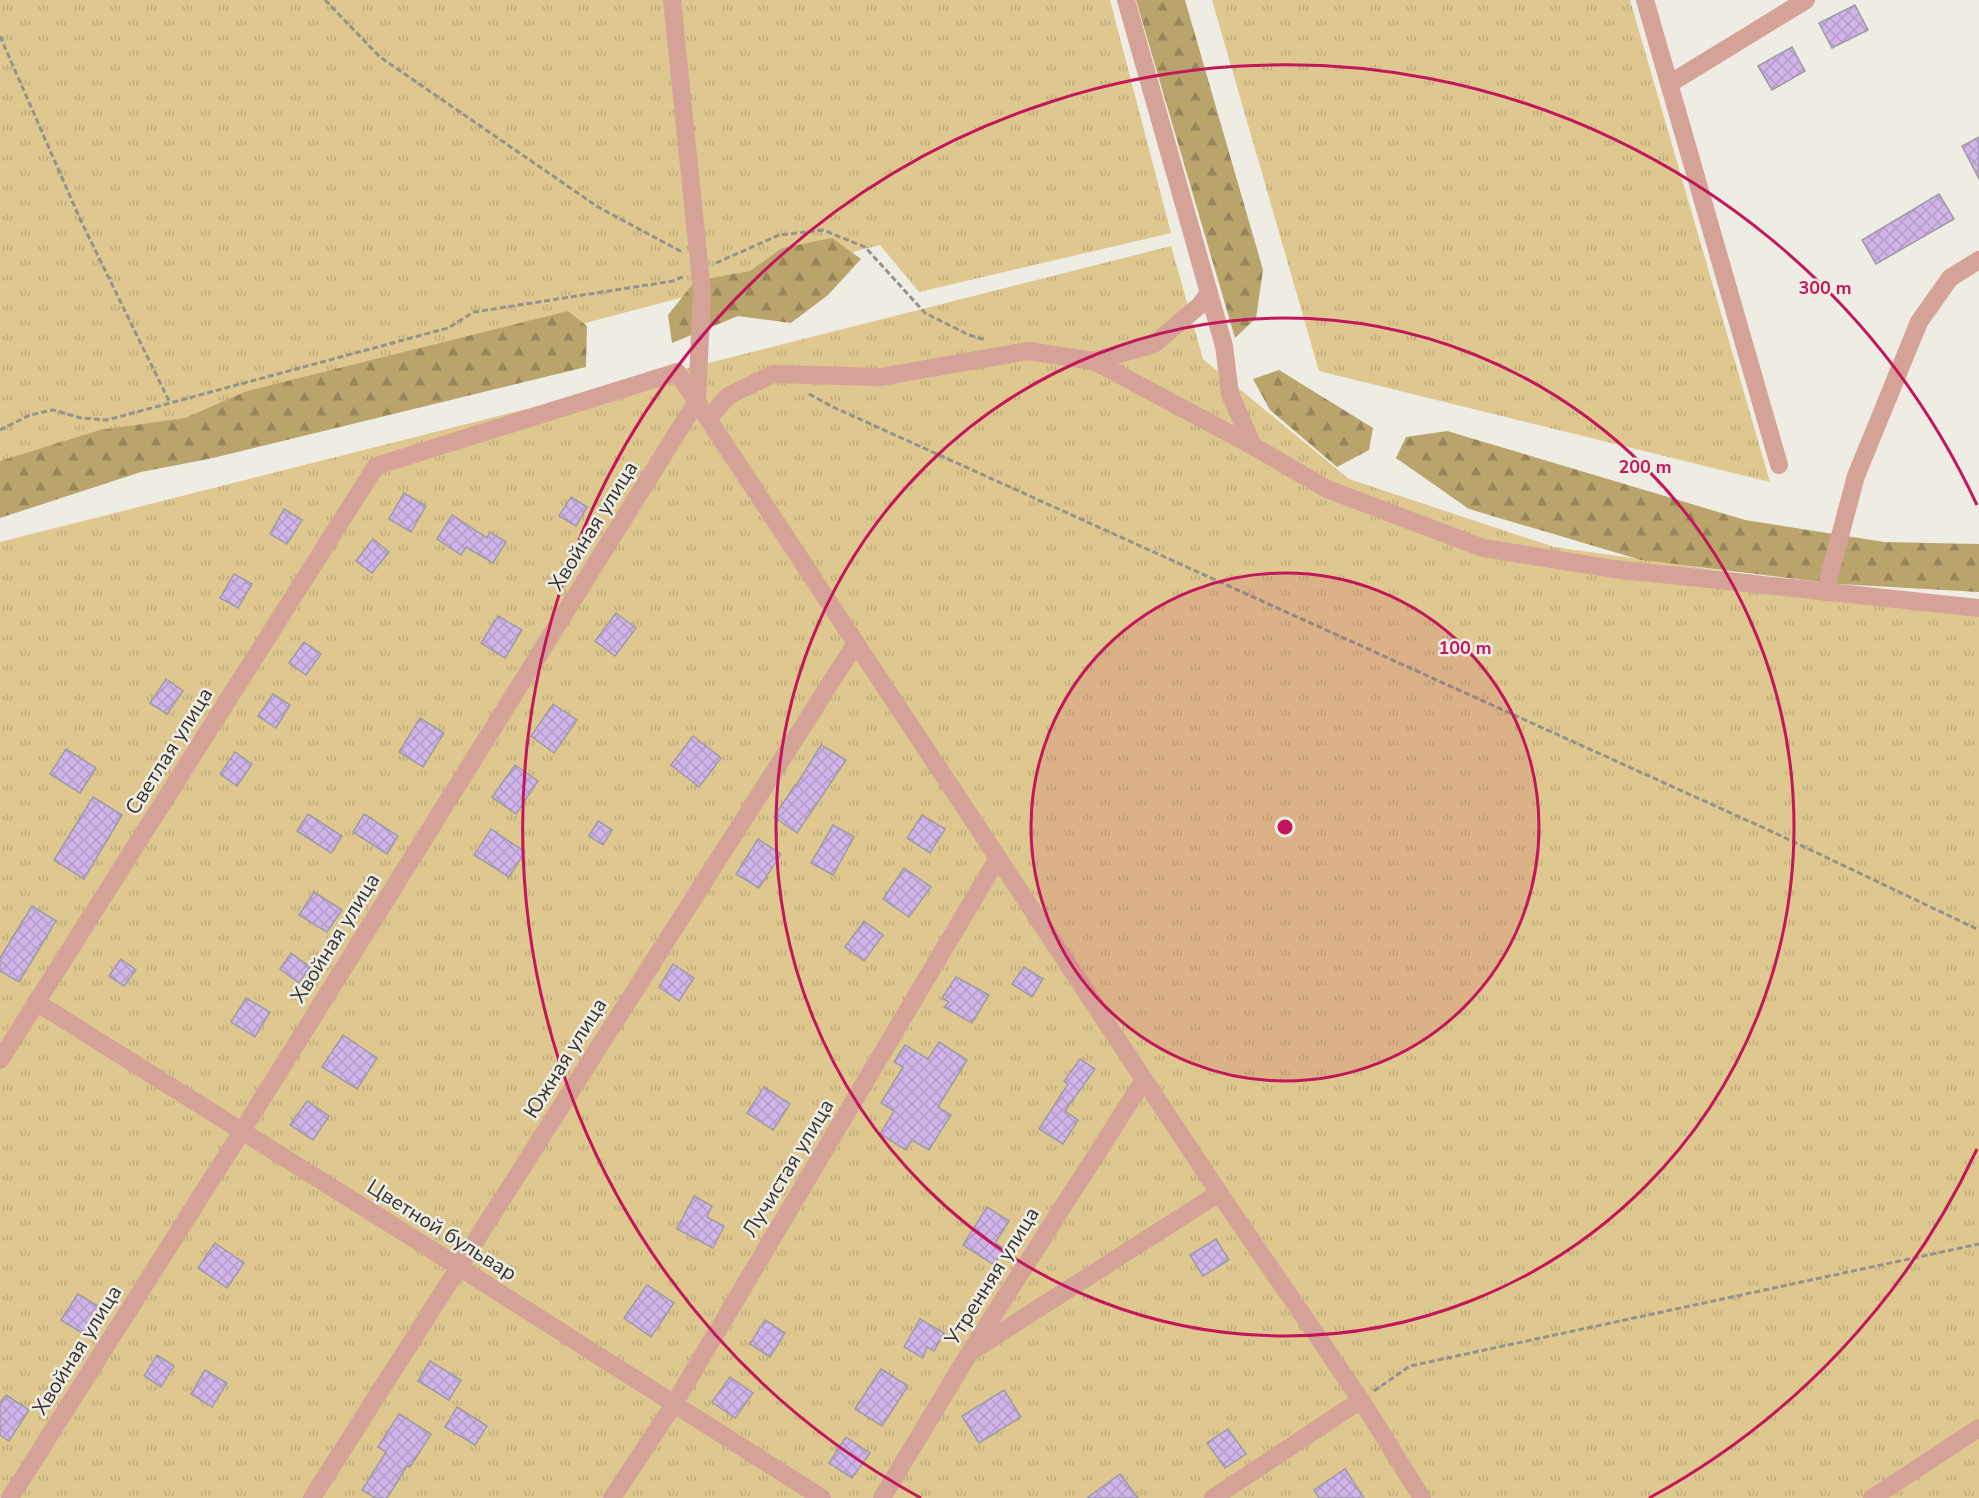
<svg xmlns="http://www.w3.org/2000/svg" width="1979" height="1498" font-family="'Nunito Sans',sans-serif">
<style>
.grass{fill:url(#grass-tufts)}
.forest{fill:url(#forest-firs)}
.building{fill:url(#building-cross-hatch);stroke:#9f9ba2;stroke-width:1.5}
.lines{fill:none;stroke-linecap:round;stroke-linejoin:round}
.path{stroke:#95928d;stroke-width:3;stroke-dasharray:6 3;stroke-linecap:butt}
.street{stroke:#d5a298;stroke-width:18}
.ring{fill:none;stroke:#c2185b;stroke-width:3}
.labels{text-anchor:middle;stroke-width:5;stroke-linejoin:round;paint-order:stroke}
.street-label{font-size:21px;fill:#353330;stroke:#efece4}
.centre{fill:#c2185b;stroke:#efece4;stroke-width:3}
.ring-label{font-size:18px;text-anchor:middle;font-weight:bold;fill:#c2185b;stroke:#efece4;stroke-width:5;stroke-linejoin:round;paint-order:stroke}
</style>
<defs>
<pattern id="grass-tufts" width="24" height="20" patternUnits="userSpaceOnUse" patternTransform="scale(1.5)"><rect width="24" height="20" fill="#dec88f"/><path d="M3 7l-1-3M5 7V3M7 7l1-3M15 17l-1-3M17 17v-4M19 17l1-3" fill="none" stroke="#bfac7c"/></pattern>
<pattern id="forest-firs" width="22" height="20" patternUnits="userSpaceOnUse" patternTransform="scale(1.5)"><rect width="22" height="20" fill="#b9a46c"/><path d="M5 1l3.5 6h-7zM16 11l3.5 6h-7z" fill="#978659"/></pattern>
<pattern id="building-cross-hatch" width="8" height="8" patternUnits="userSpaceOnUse" patternTransform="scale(1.5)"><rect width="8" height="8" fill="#d0b3e8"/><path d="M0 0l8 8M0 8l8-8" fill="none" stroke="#b39ac7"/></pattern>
</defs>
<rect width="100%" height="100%" fill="#efece4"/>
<g class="grass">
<polygon points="0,0 1110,0 1171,233 919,292 880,245 0,478"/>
<polygon points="1212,0 1630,0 1770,482 1319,371"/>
<polygon points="1171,246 1203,359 1349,479 1554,547 1979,607 1979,1498 0,1498 0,542"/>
</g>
<g class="forest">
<polygon points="1136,0 1185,0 1263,270 1256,318 1235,338"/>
<polygon points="832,238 861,259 828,295 791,323 738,316 672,343 668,315 695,281 750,271 782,248"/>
<polygon points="568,311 587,326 586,367 213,458 141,472 0,518 0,461 100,430 185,418 247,391"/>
<polygon points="1279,370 1373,428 1369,450 1337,467 1270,410 1253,379"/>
<polygon points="1447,431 1745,520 1884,542 1979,544 1979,592 1838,584 1641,560 1469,509 1396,458 1406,437"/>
</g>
<g class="building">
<polygon points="1855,5 1868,30 1832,48 1819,23"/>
<polygon points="1792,47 1805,71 1772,90 1758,66"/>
<polygon points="1979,137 1979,179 1962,146"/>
<polygon points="1939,194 1954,219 1876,264 1862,240"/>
<polygon points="404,493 426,506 411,532 389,519"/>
<polygon points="571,497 587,507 576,526 559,516"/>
<polygon points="284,509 302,520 287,544 270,534"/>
<polygon points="452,515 487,538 490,532 506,542 493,563 466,547 461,555 437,539"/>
<polygon points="373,539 389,552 372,573 356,561"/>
<polygon points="234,574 252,584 238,608 220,598"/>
<polygon points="616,613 636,628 615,656 595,641"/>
<polygon points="498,616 522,630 505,658 481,643"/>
<polygon points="304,642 321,654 306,675 289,663"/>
<polygon points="166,679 183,691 167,714 150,703"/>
<polygon points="273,694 290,705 276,728 258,716"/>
<polygon points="553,704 577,720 554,753 531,736"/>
<polygon points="420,718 444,733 423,767 399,752"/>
<polygon points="693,736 721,758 699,787 671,765"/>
<polygon points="821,745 846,760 797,833 774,817 795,785 796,786"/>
<polygon points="66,749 96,768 80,793 50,774"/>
<polygon points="235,752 252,764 237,786 220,774"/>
<polygon points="515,765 538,781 516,814 492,797"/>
<polygon points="93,797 122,815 84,879 54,860"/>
<polygon points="308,814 342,836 331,853 297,831"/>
<polygon points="364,814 398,836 387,854 353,832"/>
<polygon points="922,815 945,829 930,853 907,838"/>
<polygon points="598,821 612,830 603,845 589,836"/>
<polygon points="833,825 854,837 833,875 811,863"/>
<polygon points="491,829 525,852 509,877 474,855"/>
<polygon points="758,839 781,854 759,888 736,874"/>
<polygon points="904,868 931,887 909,917 883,899"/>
<polygon points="314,892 342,910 327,932 299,915"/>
<polygon points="32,906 56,921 19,982 0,971 0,958"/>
<polygon points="864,921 883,935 864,961 845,947"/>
<polygon points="291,953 310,967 299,983 280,969"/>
<polygon points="121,959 136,970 124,986 109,976"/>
<polygon points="673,964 694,978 679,1001 659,987"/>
<polygon points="1024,967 1043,979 1032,997 1012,984"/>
<polygon points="956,977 989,995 972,1023 944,1007 949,1002 942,998"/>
<polygon points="246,998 270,1012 255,1037 231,1022"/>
<polygon points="343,1035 377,1058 357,1089 322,1067"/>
<polygon points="939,1042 967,1060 938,1107 951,1115 929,1150 912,1140 906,1150 880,1134 894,1111 881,1103 903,1067 894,1062 905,1045 928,1059"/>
<polygon points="1080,1059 1095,1069 1065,1111 1078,1120 1063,1144 1039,1129 1068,1084 1064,1081"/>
<polygon points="764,1087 790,1104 773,1130 747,1113"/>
<polygon points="307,1101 329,1116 313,1140 290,1125"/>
<polygon points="694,1196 712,1206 707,1217 724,1226 713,1248 677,1229"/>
<polygon points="987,1207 1009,1221 995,1243 1004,1248 994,1265 963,1245"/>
<polygon points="1216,1239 1229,1260 1203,1276 1190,1255"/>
<polygon points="215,1243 244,1263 227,1288 198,1268"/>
<polygon points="647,1285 674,1303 651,1337 624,1318"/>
<polygon points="78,1294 104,1310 87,1336 61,1320"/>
<polygon points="920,1319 944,1333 934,1351 927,1347 923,1358 904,1347"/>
<polygon points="765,1320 785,1333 770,1357 750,1344"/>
<polygon points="157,1355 174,1366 161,1387 144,1376"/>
<polygon points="430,1361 461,1380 449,1400 418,1381"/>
<polygon points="881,1369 908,1386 882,1426 855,1409"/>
<polygon points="205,1370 227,1383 212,1407 191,1394"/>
<polygon points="730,1377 753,1393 735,1418 712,1402"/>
<polygon points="1004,1390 1021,1417 979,1443 962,1416"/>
<polygon points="6,1395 29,1410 9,1441 0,1435 0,1403"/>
<polygon points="457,1407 487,1426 475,1445 445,1427"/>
<polygon points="399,1414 431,1434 410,1467 407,1466 387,1498 375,1498 362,1490 386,1452 378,1447"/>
<polygon points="1228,1429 1246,1454 1225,1468 1207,1443"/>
<polygon points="846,1437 870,1453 852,1478 829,1463"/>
<polygon points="1345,1469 1364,1498 1319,1498 1314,1490"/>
<polygon points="1120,1474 1138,1498 1087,1498"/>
</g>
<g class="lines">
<g class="path">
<polyline points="325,0 380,57 598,207 682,252"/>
<polyline points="0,36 80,219 170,403"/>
<polyline points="716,263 779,235 823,230 865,247 925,313 969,335 986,340"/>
<polyline points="809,394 833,407 1775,833 1979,930"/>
<polyline points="0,430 30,415 53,410 81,418 107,420 448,328 474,312 673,281 685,276"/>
<polyline points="1374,1391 1410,1366 1979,1244"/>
</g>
<g class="street">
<polyline points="1126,0 1224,346 1230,394 1253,446 1327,489 1483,548 1614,569 1979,608"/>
<polyline points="1645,0 1779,465"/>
<polyline points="1669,84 1806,0"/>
<polyline points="1094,361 1154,344 1200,305 1209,293"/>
<polyline points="708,419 728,396 773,374 880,377 1028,351 1094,361 1253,446"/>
<polyline points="1825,592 1856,476 1919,322 1950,278 1979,260"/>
<polyline points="36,1002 459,1267 822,1498"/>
<polyline points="0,1060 376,466 677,372 1219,1193 1361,1400 1422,1498"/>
<polyline points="975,1349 1219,1193"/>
<polyline points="10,1498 242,1131 697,401 702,292 672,0"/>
<polyline points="312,1498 856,643"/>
<polyline points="612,1498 674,1404 998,858"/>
<polyline points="882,1498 970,1352 1144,1080"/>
<polyline points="1213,1498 1361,1400"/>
<polyline points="1872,1498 1979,1428"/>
</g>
</g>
<circle cx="1285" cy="827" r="254" fill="#c2185b" fill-opacity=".12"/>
<g class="ring">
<circle cx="1285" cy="827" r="254"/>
<circle cx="1285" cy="827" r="509"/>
<path d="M1977 1149A763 763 0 0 1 1649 1498M921 1498A763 763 0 1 1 1977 505"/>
</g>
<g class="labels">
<g class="street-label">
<text transform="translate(593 526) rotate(-58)" y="7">Хвойная улица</text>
<text transform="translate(169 751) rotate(-58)" y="7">Светлая улица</text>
<text transform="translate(335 938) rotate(-58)" y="7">Хвойная улица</text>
<text transform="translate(565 1058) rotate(-58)" y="7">Южная улица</text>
<text transform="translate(788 1168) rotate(-59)" y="7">Лучистая улица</text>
<text transform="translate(442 1230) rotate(32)" y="7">Цветной бульвар</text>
<text transform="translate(992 1276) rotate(-58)" y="7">Утренняя улица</text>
<text transform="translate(77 1350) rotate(-58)" y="7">Хвойная улица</text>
</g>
</g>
<circle cx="1285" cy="827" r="9" class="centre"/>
<g class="ring-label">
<text x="1825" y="294">300 m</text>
<text x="1645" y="473">200 m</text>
<text x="1465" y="654">100 m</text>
</g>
</svg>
